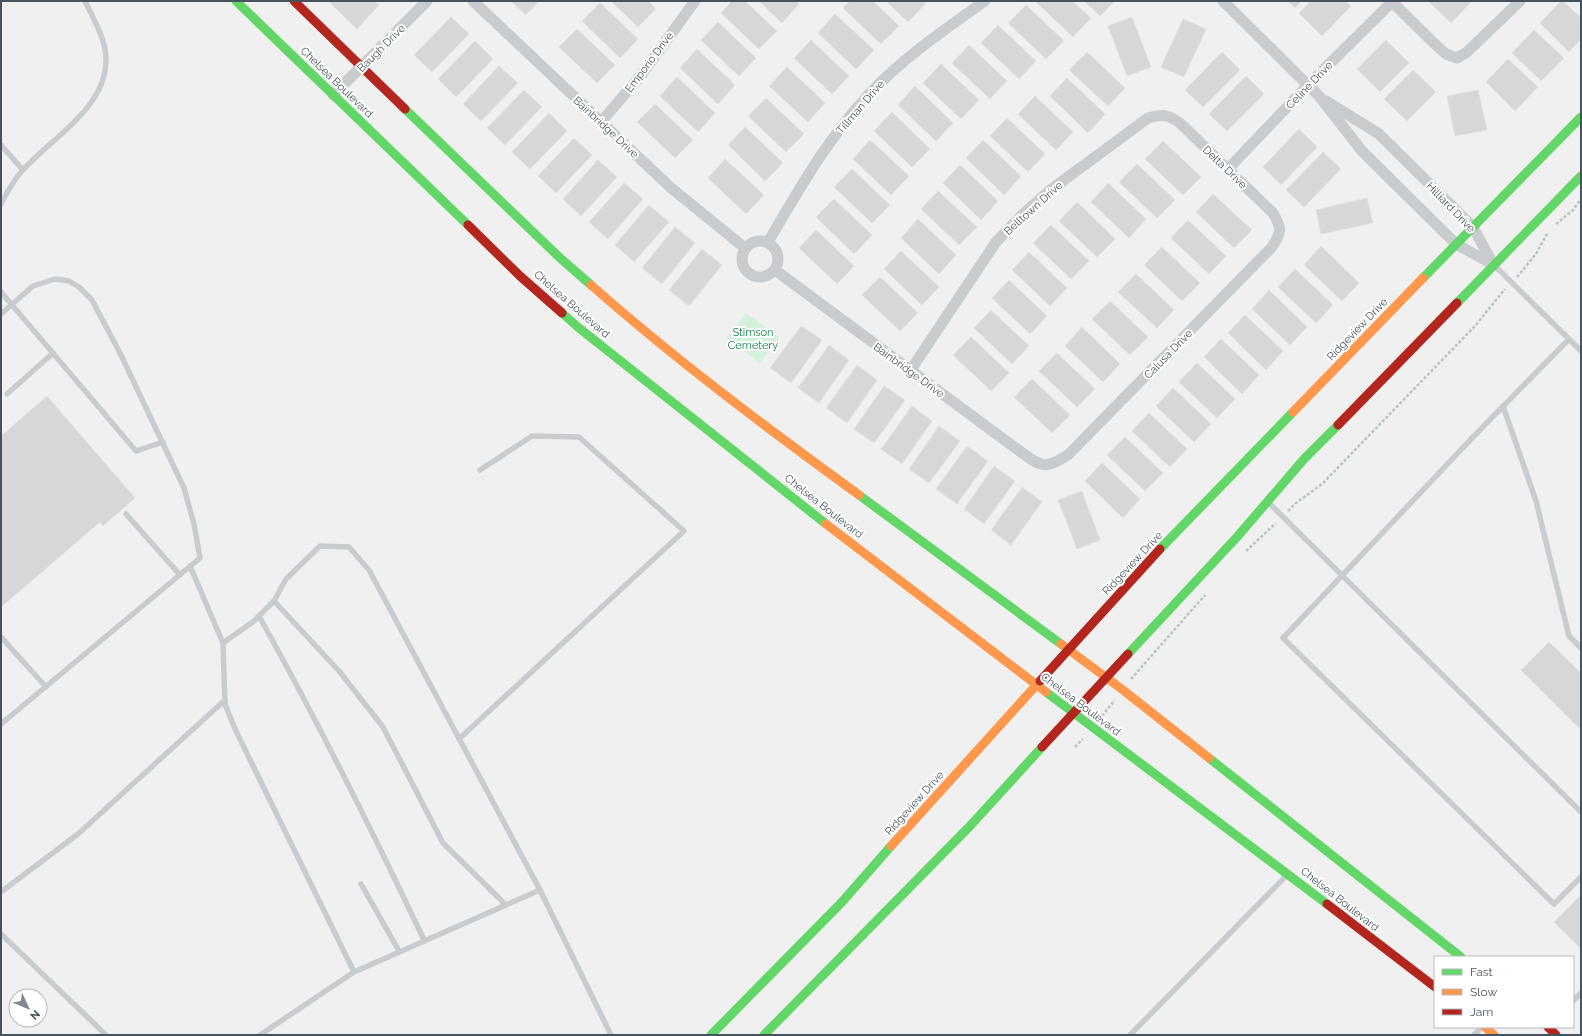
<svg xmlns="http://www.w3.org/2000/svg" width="1582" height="1036" font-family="Raleway,sans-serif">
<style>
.green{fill:#d4f1de}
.building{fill:#d7d7d9;stroke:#e2e2e3}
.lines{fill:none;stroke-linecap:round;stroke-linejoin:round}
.path{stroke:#b7c4c0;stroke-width:2.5;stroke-dasharray:3 2;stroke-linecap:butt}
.lane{stroke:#c9cccf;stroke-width:5.5}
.street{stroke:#c9cccf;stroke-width:11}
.fast{stroke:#63d668;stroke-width:9}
.slow{stroke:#ff974d;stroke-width:9}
.jam{stroke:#b3261e;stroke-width:9}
.labels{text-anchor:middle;stroke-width:4;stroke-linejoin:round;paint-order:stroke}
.street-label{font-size:11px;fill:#46535e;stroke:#fff}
.park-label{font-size:11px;fill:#128449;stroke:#fff}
</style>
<rect width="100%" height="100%" fill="#f1f0f0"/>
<polygon class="green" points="746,313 779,337 760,363 727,338"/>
<g class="building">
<polygon points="328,1 375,1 379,5 357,29"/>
<polygon points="511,1 539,1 526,15"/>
<polygon points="611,1 648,1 656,9 638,27"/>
<polygon points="732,1 745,1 777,31 759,49 721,13"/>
<polygon points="759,1 796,1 799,4 782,23"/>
<polygon points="850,1 873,1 899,26 881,44 843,8"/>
<polygon points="886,1 923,1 926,3 908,22"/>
<polygon points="1035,1 1072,1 1091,18 1073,37"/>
<polygon points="1084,1 1115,1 1100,16"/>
<polygon points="1288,1 1302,1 1295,8"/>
<polygon points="1311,1 1346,1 1351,6 1322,36 1299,13"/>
<polygon points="1428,1 1472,1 1451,23"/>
<polygon points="1561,1 1563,1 1581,18 1581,39 1569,52 1540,23"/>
<polygon points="600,3 638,39 620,58 582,21"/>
<polygon points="1026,5 1064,41 1046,59 1008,23"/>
<polygon points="835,14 874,50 856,69 818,33"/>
<polygon points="451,17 469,34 432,72 414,55"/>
<polygon points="1132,17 1151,67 1127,76 1108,26"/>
<polygon points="1183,19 1206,29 1184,77 1161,67"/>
<polygon points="718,22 756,58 739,76 701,40"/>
<polygon points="998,25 1036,61 1019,79 981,43"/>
<polygon points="577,29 615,65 597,83 559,47"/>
<polygon points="1534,30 1564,58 1541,81 1512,53"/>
<polygon points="811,40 849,76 832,94 794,58"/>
<polygon points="1386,40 1409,63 1380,92 1357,69"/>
<polygon points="475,41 493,59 456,97 438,79"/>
<polygon points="969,45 1007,81 990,99 952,63"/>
<polygon points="697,49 735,85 718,104 680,68"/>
<polygon points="1087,52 1125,88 1108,106 1069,70"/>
<polygon points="1222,52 1240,70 1203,107 1185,90"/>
<polygon points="1508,59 1538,87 1515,111 1486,82"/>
<polygon points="941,64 979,100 961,119 923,83"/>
<polygon points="499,66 518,83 481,121 463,104"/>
<polygon points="787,67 825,103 808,122 769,86"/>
<polygon points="1413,70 1436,92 1407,121 1384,99"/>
<polygon points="1246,76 1264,94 1227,131 1209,114"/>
<polygon points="677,77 715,113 698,132 660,96"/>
<polygon points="1067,78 1105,114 1088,133 1050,96"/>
<polygon points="915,86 953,123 936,141 898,105"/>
<polygon points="524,90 542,107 505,145 487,128"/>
<polygon points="1478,90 1487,130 1455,136 1447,96"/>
<polygon points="1035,96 1073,132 1056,150 1018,114"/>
<polygon points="766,98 804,134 786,152 748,116"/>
<polygon points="655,104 693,140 675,158 637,122"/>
<polygon points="892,112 930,149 912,167 874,131"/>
<polygon points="549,113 567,131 530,169 512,152"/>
<polygon points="1007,118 1045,154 1028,172 990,136"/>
<polygon points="745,127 783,163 765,181 728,145"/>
<polygon points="1299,129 1317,147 1281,185 1263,167"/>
<polygon points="574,138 592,155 556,193 538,176"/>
<polygon points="870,140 909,176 891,195 853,159"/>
<polygon points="983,140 1021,176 1004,195 966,158"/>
<polygon points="1163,141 1201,177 1183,195 1145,159"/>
<polygon points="1323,152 1341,169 1304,207 1286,190"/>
<polygon points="725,159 764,195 746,214 708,178"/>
<polygon points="598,160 617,177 581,216 563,199"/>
<polygon points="1137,164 1175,200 1157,218 1119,182"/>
<polygon points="960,165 998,201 981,220 943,183"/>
<polygon points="852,169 890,205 872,223 834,187"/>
<polygon points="624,183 643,199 608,239 589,222"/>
<polygon points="1108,183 1146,219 1129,238 1091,202"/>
<polygon points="938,191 977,227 959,245 921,209"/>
<polygon points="1213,194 1252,230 1234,248 1196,212"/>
<polygon points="1367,198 1373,223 1321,234 1316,210"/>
<polygon points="834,199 872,235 854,254 816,217"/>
<polygon points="1077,202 1115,239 1097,257 1059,221"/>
<polygon points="649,205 669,222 634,262 615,245"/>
<polygon points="918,219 956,255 939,274 901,238"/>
<polygon points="1188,220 1226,256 1209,274 1171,238"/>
<polygon points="1051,225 1089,261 1071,279 1033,243"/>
<polygon points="675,227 695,243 662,284 642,268"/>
<polygon points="816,230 854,266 837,284 799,248"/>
<polygon points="1321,246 1359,283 1342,301 1304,265"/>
<polygon points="1162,247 1200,283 1182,301 1144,265"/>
<polygon points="702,249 722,265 689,306 669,290"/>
<polygon points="901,251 939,287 922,305 884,269"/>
<polygon points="1029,252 1067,288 1050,306 1012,270"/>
<polygon points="1295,269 1333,305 1316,323 1278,287"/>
<polygon points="1136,274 1174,310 1157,328 1118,292"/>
<polygon points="880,277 918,313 900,331 862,295"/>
<polygon points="1009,280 1047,316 1030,334 992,298"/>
<polygon points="1269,290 1307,327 1290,345 1252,309"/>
<polygon points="1110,301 1148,337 1130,355 1092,319"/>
<polygon points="991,310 1029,346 1012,364 974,328"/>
<polygon points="1245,315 1283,351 1266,370 1228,333"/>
<polygon points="801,326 822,340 791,383 770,368"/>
<polygon points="1082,327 1120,364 1103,382 1065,346"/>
<polygon points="971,337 1009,373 991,391 953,355"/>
<polygon points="1221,339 1259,375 1242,394 1204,357"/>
<polygon points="829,345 849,360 819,403 798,388"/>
<polygon points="1057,353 1095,389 1077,407 1039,371"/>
<polygon points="1197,363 1235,399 1217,418 1179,382"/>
<polygon points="857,365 877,380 847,423 826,408"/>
<polygon points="1032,379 1070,415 1052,433 1014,397"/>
<polygon points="884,386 905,400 874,443 854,429"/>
<polygon points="1173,388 1211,424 1194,442 1156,406"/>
<polygon points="47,396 135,498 103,526 100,522 1,607 1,436"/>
<polygon points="912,406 932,421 902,464 881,449"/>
<polygon points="1149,413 1187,449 1170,467 1132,431"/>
<polygon points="939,426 960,441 929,483 909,469"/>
<polygon points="1125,437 1163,473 1145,491 1107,455"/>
<polygon points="967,446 988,461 957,504 936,489"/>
<polygon points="1102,463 1140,499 1123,518 1085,481"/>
<polygon points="994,466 1015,481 984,524 964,509"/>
<polygon points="1022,487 1042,502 1011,545 991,530"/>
<polygon points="1082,491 1100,540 1077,549 1058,500"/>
<polygon points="1549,642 1581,673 1581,730 1521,670"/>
<polygon points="1581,895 1581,949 1554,922"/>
</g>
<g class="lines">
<g class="path">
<polyline points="1556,224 1573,210 1581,199"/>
<polyline points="1517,277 1536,254 1548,232"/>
<polyline points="1288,511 1296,503 1322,484 1475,326 1505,289"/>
<polyline points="1246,551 1276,523"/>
<polyline points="1131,679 1205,595"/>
<polyline points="1102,716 1115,700"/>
<polyline points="1075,747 1083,739"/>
</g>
<g class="lane">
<polyline points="1,145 23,170"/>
<path d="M1,204C7,192 13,181 22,171C54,135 115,103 105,49C102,32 92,16 85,1"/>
<polyline points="1495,266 1581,351"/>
<polyline points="1,292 136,451 163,442"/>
<polyline points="1,314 33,286 55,279 69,281 79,287 92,300 120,353 184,488 194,524 200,558 1,724"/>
<polyline points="1569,339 1474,436 1283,638 1554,904 1581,877"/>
<polyline points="7,394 53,353"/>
<polyline points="1503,406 1536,501 1569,636 1581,648"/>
<polyline points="1269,503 1581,812"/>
<polyline points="126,514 180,575"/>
<polyline points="190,566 223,643 225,704 235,729 354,972 540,890"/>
<path d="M259,616C318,722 372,830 424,940"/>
<polyline points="1,637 46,687"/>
<polyline points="223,643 254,621 274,601"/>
<polyline points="459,739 684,531 579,437 532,436 480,470"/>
<polyline points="361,884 399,951"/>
<polyline points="1,892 78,834 225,700"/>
<polyline points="505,904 443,843 383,727 339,671 274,601 286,579 320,546 349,547 369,570 540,890 611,1035"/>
<polyline points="1,934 106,1035"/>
<polyline points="1573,1001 1581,993"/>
<polyline points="260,1035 354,972"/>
<polyline points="1130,1035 1287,875"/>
<polyline points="1474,1035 1482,1027"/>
</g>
<g class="street">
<polyline points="473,1 670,187 745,248"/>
<polyline points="1223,1 1319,96 1362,151 1456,244 1494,265"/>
<polyline points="1391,1 1437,46 1446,54 1457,58 1467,52 1520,1"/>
<polyline points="333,95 427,1"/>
<polyline points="1326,101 1379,134 1473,227 1493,264"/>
<polyline points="601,122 642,74 695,1"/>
<polyline points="1228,169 1308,85 1392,2"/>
<circle cx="760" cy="259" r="18"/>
<path d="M768,242C801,186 833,129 880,83C912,52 948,27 985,1"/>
<path d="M775,270L1021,452C1042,468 1047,469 1069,454L1271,248C1282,233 1282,228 1273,213L1180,123C1167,114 1163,114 1148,118L1049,191L1022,215L996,242L910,371"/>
</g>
<g class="fast">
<polyline points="236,1 468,225"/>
<polyline points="405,109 559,257 591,285"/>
<polyline points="1423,278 1581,117"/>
<polyline points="1457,303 1581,176"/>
<polyline points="562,313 579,328 826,524"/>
<polyline points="859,495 1061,644"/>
<polyline points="1160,549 1293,412"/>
<polyline points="1128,654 1237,537 1304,459 1338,425"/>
<polyline points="1046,692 1327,904"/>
<polyline points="1209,758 1461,957"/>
<polyline points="711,1035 842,902 891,846"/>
<polyline points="764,1035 970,826 1042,747"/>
</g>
<g class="slow">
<path d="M591,285C676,360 767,428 859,495"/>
<polyline points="1293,412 1423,278"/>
<polyline points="826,524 1046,692"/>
<polyline points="1061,644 1123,690 1209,758"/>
<polyline points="891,846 1040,681"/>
<polyline points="1485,1027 1494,1035"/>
</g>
<g class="jam">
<polyline points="294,1 405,109"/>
<polyline points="468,225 520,276 562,313"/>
<polyline points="1338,425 1457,303"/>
<polyline points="1040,681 1160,549"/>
<polyline points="1042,747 1128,654"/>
<polyline points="1327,904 1435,987"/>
<polyline points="1548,1027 1556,1035"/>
</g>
</g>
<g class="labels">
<g class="street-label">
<text transform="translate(381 48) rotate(-45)" y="4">Baugh Drive</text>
<text transform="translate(649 62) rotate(-53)" y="4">Emporio Drive</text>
<text transform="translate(337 82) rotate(44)" y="4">Chelsea Boulevard</text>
<text transform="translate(1309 85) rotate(-46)" y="4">Celine Drive</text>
<text transform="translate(860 107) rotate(-49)" y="4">Tillman Drive</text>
<text transform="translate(606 127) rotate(43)" y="4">Bainbridge Drive</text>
<text transform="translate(1225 167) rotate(44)" y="4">Delta Drive</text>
<text transform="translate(1451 207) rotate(46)" y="4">Hilliard Drive</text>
<text transform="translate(1033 208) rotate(-42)" y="4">Belltown Drive</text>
<text transform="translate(572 304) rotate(41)" y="4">Chelsea Boulevard</text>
<text transform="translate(1357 329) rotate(-46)" y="4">Ridgeview Drive</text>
<text transform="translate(1168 354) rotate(-46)" y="4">Calusa Drive</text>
<text transform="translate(909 370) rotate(36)" y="4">Bainbridge Drive</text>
<text transform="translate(824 506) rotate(38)" y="4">Chelsea Boulevard</text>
<text transform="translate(1132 563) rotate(-47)" y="4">Ridgeview Drive</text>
<text transform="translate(1081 704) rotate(37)" y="4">Chelsea Boulevard</text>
<text transform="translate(914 803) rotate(-48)" y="4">Ridgeview Drive</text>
<text transform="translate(1340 899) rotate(38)" y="4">Chelsea Boulevard</text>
</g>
<g class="park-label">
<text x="753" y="336">Stimson<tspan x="753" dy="13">Cemetery</tspan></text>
</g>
</g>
<rect width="1582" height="1036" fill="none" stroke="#46535e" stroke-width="4"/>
<rect x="1434" y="956" width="140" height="72" fill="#ffffff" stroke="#b5babf"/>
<rect x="1442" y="969" width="20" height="6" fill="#63d668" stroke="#b5babf"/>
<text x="1470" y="976" font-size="12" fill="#46535e">Fast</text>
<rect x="1442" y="989" width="20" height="6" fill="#ff974d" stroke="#b5babf"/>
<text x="1470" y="996" font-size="12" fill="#46535e">Slow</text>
<rect x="1442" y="1009" width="20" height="6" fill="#b3261e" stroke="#b5babf"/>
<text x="1470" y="1016" font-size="12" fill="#46535e">Jam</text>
<g transform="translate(28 1008) rotate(134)"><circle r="19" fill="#ffffff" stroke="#b5babf"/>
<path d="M0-3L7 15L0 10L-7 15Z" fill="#828a91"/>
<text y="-6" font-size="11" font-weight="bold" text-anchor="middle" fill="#46535e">N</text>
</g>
</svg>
